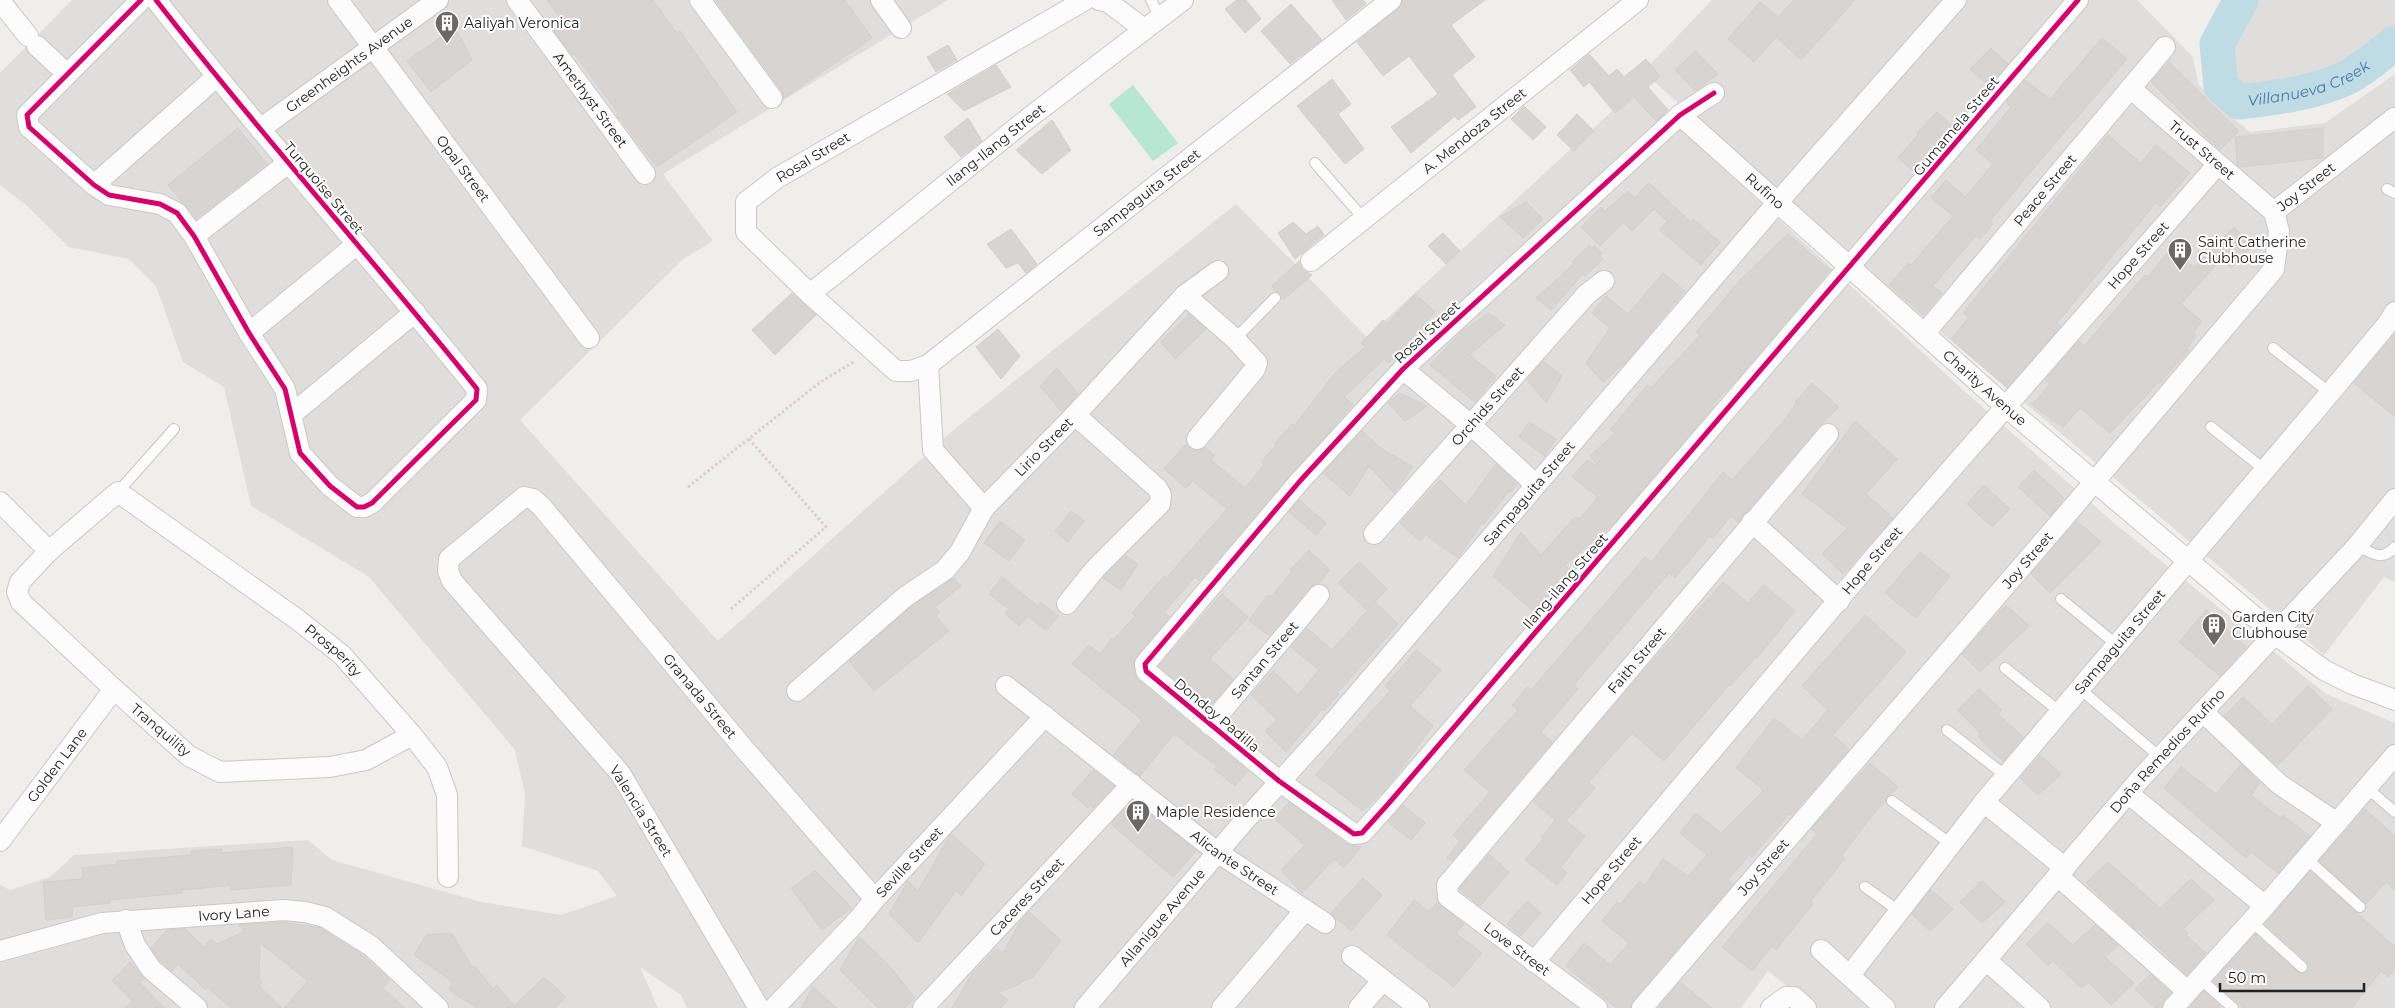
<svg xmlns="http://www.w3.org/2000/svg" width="2395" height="1008" font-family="Montserrat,sans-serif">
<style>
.residential{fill:#dfdedc}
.pitch{fill:#b7e6d2}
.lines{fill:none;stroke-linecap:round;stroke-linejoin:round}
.river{stroke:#bfdbe3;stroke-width:35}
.building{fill:#d7d4d2;stroke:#d3d0cc}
.service-casing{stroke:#c9c8c7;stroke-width:12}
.minor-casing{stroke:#c9c8c7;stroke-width:22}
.path{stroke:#dccecd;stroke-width:3;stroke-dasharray:2.5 2.5;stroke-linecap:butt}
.service{stroke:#fdfcfc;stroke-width:10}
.minor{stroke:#fdfcfc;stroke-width:20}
.cycleway-casing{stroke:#fff;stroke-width:8}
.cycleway{stroke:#d6006c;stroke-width:5}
.labels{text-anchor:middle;stroke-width:4;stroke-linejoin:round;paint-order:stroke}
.poi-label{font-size:14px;fill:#222;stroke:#fff;text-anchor:start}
.street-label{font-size:14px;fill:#222;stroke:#fff}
.water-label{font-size:15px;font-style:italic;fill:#4a7aab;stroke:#fff}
</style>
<rect width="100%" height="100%" fill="#f0eeeb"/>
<g class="residential">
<polygon points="72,0 948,0 663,174 713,241 683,259 520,420 718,641 957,427 1236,204 1367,337 1637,88 1962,389 2114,523 2326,694 2395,723 2395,1008 1815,1008 1768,971 1741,1008 687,1008 681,995 640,967 658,1008 0,1008 0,885 10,890 50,877 74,855 308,840 332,860 481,902 561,915 617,896 598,871 522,846 525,794 515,750 368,576 251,506 224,387 183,362 156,286 129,259 69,247 26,205 0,185 0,73"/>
<polygon points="1712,0 2137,0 2193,57 2198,84 2222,109 2250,132 2325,123 2395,74 2395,582 2384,577 2324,655 1887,287 1643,72"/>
<polygon points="2257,0 2395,0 2395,30 2324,93 2264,95 2232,77 2231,53"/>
</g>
<polygon class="pitch" points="1133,85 1178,143 1153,161 1109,104"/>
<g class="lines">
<path class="river" id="s1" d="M2241,0L2217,44L2221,86L2239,102C2273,98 2306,94 2337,82C2358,74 2377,57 2395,43"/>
</g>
<g class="building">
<polygon points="547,0 653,0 677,33 680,31 737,112 657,167 616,114 618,113 574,53 572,55 552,28 562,21"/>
<polygon points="715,0 845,0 872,38 784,98 782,91"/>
<polygon points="1237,0 1246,0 1261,19 1245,33 1225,9"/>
<polygon points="1332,0 1363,0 1366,4 1346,20"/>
<polygon points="1403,0 1485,0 1451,25 1475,57 1452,75 1476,107 1458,120 1455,116 1411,153 1391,127 1438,94 1409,56 1383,76 1357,42 1398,9"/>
<polygon points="1794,0 1855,0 1801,60 1776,37 1754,62 1728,39 1760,2 1778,17"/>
<polygon points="1291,4 1322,40 1290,64 1261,31"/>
<polygon points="455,27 472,60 431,92 407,61"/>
<polygon points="2102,38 2127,59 2033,169 1990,221 1993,224 1980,239 1976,236 1933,286 1942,293 1923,315 1889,285 1908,263 1911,265 1953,216 1931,198 1946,180 1965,197 1993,164 1976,150 2011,107 2006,102 2025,80 2050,99"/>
<polygon points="948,45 957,60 936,72 927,57"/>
<polygon points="1991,48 2008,64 1989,86 1970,69"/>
<polygon points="1696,51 1718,74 1695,91 1675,70"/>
<polygon points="1589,54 1609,76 1617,69 1624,77 1646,59 1660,76 1648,87 1668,110 1656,121 1634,97 1615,113 1589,82 1584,87 1570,70"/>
<polygon points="2169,62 2239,131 2220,150 2151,82"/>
<polygon points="996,65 1011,87 964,111 947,94"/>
<polygon points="1332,79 1351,104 1338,114 1364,149 1345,164 1297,106"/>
<polygon points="1524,106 1546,127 1533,140 1511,119"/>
<polygon points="1937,112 1953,127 1915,172 1898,158 1918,135 1917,133"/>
<polygon points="1577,114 1594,131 1574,151 1557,135"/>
<polygon points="968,118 982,141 961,157 944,137"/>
<polygon points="1052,120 1071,150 1042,174 1016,150"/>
<polygon points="238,128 267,164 196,219 168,185"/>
<polygon points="2323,128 2323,158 2239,167 2237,164 2235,137"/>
<polygon points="2108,135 2141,163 2156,145 2190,173 2160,207 2156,203 2057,323 2061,326 2007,388 1951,339 1969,317 1963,313"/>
<polygon points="1649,183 1691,222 1693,219 1720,242 1701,265 1660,230 1667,221 1654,209 1632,231 1623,222 1600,246 1581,227 1601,207 1605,211 1628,191 1634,198"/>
<polygon points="1526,202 1543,219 1523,238 1500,217"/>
<polygon points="1293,222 1306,234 1318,226 1324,235 1295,259 1278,233"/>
<polygon points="2234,227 2253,246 2230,268 2221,259 2181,304 2202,321 2193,333 2196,336 2187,349 2189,350 2160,383 2159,382 2110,433 2080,408 2063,427 2032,405 2050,384 2045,380 2079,341 2084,346 2145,275 2148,277 2172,247 2194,267"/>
<polygon points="1011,229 1037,264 1026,273 1018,263 1006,268 987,244"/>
<polygon points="1443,233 1460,251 1446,264 1428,246"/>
<polygon points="1788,234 1830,270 1733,384 1711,406 1713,407 1616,521 1565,565 1572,571 1533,611 1493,576 1521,532 1541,555 1575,517 1579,519 1598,497 1572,477 1587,460 1600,468 1590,456 1615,433 1610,430 1629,407 1647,385 1651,388 1700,335 1696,332 1742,278"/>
<polygon points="1590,245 1592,248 1595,246 1602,253 1600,256 1603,259 1585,276 1583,274 1551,310 1536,298 1574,264 1572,262"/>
<polygon points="1299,261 1302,269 1312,275 1283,300 1272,286"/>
<polygon points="1663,273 1685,291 1626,362 1603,382 1586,363 1610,328 1592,313 1606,296 1628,314"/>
<polygon points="792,293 816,315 775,355 752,330"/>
<polygon points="1415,294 1435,312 1389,363 1384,359 1344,397 1353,404 1348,410 1199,581 1195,577 1164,612 1170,617 1134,660 1134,673 1138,680 1248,771 1235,786 1214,769 1217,766 1174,734 1140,776 1113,755 1142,720 1072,664 1089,645 1100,654 1112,638 1114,639 1135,616 1132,613 1164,576 1166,578 1227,509 1193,481 1186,488 1164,469 1186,444 1195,451 1205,447 1215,456 1211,460 1245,488 1264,465 1261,462 1276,445 1275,443 1292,424 1294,426 1335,373 1366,346 1361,343 1383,320 1387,324"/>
<polygon points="1488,313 1505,325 1469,355 1496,376 1475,402 1430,365 1461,332"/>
<polygon points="1189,314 1206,329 1175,359 1161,342"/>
<polygon points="998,329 1020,356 1001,379 976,347"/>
<polygon points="2395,333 2395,417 2354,383"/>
<polygon points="1543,361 1562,376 1546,403 1527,380"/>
<polygon points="1057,368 1078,394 1062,412 1040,386"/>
<polygon points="1812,383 1839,407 1819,426 1738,522 1731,516 1713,538 1710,536 1675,578 1669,573 1593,662 1574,685 1578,689 1541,732 1552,742 1452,861 1447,858 1460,841 1453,835 1490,792 1464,770 1518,710 1512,705 1527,687 1531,690 1645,557 1651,562 1723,472 1732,480 1781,424 1796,404 1795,402"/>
<polygon points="1399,393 1427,406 1405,421 1388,403"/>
<polygon points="1855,421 1897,459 1866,494 1893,518 1843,574 1822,554 1847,528 1802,494"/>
<polygon points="1529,422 1556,439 1545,456 1519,437"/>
<polygon points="1362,431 1382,449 1413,467 1394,493 1369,466 1350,496 1323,473"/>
<polygon points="1496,464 1517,484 1511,492 1509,491 1484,524 1482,523 1458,558 1426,535 1420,541 1400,523 1440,480 1466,505"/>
<polygon points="2034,470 2064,498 2050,516 2018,487"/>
<polygon points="1984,485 2010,509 1992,527 1967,504"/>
<polygon points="1299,500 1326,523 1316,535 1289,512"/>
<polygon points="1071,511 1084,521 1068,542 1055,531"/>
<polygon points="1000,521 1025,540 1009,561 984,543"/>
<polygon points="2077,521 2101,542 2050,593 2031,574"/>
<polygon points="1309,550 1330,570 1319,583 1310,587 1269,636 1249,620 1268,595 1271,597 1292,571 1290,570"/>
<polygon points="1920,552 1950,576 1916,618 1885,593"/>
<polygon points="1125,555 1138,564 1121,590 1103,578"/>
<polygon points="1359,562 1387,589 1367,610 1338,583"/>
<polygon points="1002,577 1038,606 1041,602 1058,616 1046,631 1028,616 1019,626 1005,614 1009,609 989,594"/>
<polygon points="954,578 961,586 935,607 940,612 936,616 949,631 874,691 849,661 912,606"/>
<polygon points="1723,582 1748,603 1764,585 1795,611 1757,658 1756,657 1730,686 1729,685 1664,761 1632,733 1589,782 1595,788 1566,821 1585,836 1561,867 1567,873 1557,885 1525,860 1543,839 1541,838 1555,820 1533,801 1642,673"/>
<polygon points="1222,594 1248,617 1210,659 1233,679 1209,708 1159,666"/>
<polygon points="1375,602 1398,624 1337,693 1339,694 1324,711 1322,709 1286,752 1265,731 1277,720 1251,695 1273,671 1298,695 1319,670 1291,647 1307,628 1332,650"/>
<polygon points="2006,605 2029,626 1980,672 1962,654"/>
<polygon points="2206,610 2246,647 2220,676 2179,642"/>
<polygon points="1865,615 1906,652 1833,735 1849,749 1792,815 1789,814 1752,857 1749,855 1728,880 1733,884 1633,1000 1630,1008 1616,1008 1566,966 1584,943 1610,965 1629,943 1602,921 1617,902 1620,904 1640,881 1645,885 1663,859 1688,876 1707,855 1680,833 1696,813 1721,833 1763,791 1761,788 1736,768 1774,718 1802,740 1828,710 1802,686"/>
<polygon points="1416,650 1441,670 1410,706 1433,726 1385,790 1363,811 1316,775 1337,749 1390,691 1385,686"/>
<polygon points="2308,686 2332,709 2277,766 2224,716 2243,697 2272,724"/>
<polygon points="1979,689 2002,710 1998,714 2023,737 2003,761 1978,737 1981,734 1957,710"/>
<polygon points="2040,755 2061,774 2038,795 2020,778"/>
<polygon points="1870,763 1898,787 1887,797 1885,802 1871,817 1842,855 1845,858 1811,901 1813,904 1776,950 1772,946 1752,971 1722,947 1817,834 1811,829"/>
<polygon points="2241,764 2260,783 2251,795 2280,818 2283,815 2310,836 2278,873 2251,852 2246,858 2164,788 2181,767 2216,794"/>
<polygon points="1093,770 1114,786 1093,808 1090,805 1088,808 1072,794"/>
<polygon points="1133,801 1196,851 1173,877 1111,824"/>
<polygon points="1289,802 1347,844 1361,847 1344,868 1334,859 1302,893 1281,870 1305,845 1275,819"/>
<polygon points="1403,805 1425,823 1411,840 1388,822"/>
<polygon points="2365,809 2395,836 2395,890 2386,882 2366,904 2319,861"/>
<polygon points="951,834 985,864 961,896 956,891 918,943 889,914 908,881 918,891"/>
<polygon points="293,847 291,885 231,890 231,885 183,890 182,893 110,900 110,903 73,907 72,917 46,920 43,882 83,879 82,868 117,864 117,861 192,855 191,851 222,849 221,853"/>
<polygon points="1489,854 1509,872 1480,906 1459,889"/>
<polygon points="2108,862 2160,908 2191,879 2214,900 2183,929 2188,933 2186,935 2206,953 2187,975 2139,929 2135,929 2086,883"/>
<polygon points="815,871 852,908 822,930 791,888"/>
<polygon points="2310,871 2395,947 2395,969 2388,977 2381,971 2352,1008 2243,1008 2213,981 2255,934 2298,972 2304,974 2309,969 2307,962 2265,924"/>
<polygon points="1363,878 1382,895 1351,931 1331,913"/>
<polygon points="1982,881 2005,902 1982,923 1960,902"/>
<polygon points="1931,890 1953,909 1930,931 1912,914"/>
<polygon points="1414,900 1429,912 1437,902 1464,924 1456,933 1482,953 1454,987 1387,935"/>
<polygon points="1527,901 1541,913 1521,936 1507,924"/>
<polygon points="1029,912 1061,940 1033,977 999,993 1008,1000 1001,1008 952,1008 973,972 997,948 1003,953 1022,919"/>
<polygon points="284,922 320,928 360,953 390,980 383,988 405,1008 284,1008 308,981 260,943 259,979 262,982 259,986 282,1008 231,1008 208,988 206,990 178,964 172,971 160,961 151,948 167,930 185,929 204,947 211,939 217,944 245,931 238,925"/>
<polygon points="2048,923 2073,945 2095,925 2118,945 2105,957 2134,983 2111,1005 2088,982 2081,988 2053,961 2048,965 2026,944"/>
<polygon points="446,933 453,935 472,967 475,966 493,989 497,985 514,1006 544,977 566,997 555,1008 477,1008 449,990 453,982 414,955 426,935"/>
<polygon points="859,937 888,964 915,998 905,1008 878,1008 840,970"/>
<polygon points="130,962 144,979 139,982 165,1008 125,1008 132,1001 112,981"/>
<polygon points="2150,974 2171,993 2164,1000 2161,1008 2155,1008 2135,989"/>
<polygon points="1680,982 1712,1008 1658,1008"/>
<polygon points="813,987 837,1008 801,1008"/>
<polygon points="2204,991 2221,1006 2219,1008 2189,1008"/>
</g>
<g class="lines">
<defs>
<g id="service">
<polyline points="1151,0 1160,17"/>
<polyline points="1315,163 1363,218"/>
<polyline points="2387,189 2395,193"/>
<polyline points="1235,339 1275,298"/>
<polyline points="2273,348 2330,393"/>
<polyline points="2211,427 2265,470"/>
<polyline points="118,492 174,429"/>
<path d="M2357,546C2373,553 2381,562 2395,547"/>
<polyline points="2061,599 2117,645"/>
<polyline points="2005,668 2060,712"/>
<polyline points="2080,689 2160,757"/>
<polyline points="1947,730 2006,776"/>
<polyline points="2367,788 2395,812"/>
<polyline points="1892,801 1951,844"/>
<polyline points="2306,858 2360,907"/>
<polyline points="1865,887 1899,911"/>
<polyline points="2251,921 2302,967"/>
<polyline points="2199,978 2233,1008"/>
</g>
<g id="minor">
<path d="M141,0L27,115L29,127L94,185L109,195L160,204L177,213L194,236L249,333L285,389L300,453L330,486L357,507H364L372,503L476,400L477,389C372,258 259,133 156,0"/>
<path id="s2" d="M338,0L589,338"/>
<path id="s3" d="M517,0L645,174"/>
<polyline points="700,0 772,98"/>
<polyline points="881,0 901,28"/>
<path id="s4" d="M1085,0L777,178L746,202V232L810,294L896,371H911L928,365L1391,0"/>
<polyline points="1099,0 1108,2 1144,29"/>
<polyline points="0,1 28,36"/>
<polyline points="37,46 67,74"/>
<path id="s5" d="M2130,88L2274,212"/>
<polyline points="1714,93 1680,115 1403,369 1300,481 1145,664 1146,671 1279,781 1354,834 1362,833 1389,803 2078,0"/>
<path id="s6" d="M1680,115L2006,407L2276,635L2324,670L2352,684L2395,700"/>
<path id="s7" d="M260,129L438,0"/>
<polyline points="94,185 216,77"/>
<path id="s8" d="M2274,212L2394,118"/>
<polyline points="194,236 288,163"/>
<path id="s9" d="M1311,261L1638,0"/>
<path id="s10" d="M810,294L1030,117L1183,0"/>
<polyline points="1185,295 1235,339 1257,363 1255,369 1197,439"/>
<polyline points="249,333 357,244"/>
<path id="s11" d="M1924,334L2165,47"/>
<path id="s12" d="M928,365L933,450L984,508L1075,415L1185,295L1218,271"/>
<polyline points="1403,369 1472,426 1535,484"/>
<polyline points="291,415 415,312"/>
<polyline points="0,502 49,551"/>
<polyline points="1752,522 1839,601"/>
<path id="s13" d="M1374,534L1587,294L1604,281"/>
<polyline points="1067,604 1095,569 1160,504 1161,495 1157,488 1075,415"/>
<path id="s14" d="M1006,686L1217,852L1325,923"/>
<polyline points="797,691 905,597 945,570 960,552 984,508"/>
<polyline points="2203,712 2279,784 2337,823"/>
<path id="s15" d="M1210,725L1319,595"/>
<path id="s16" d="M412,735L366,760L330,767L220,772L189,756L114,689L21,602L17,592L20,582L49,551L118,492L298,620L342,655L412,735L437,767L447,795L448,877"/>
<polyline points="2129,794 2265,906"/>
<polyline points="1984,802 2065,868"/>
<path id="s17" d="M0,841L114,689"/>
<polyline points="2058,876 2187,991"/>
<polyline points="126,920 135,945 151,969 197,1008"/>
<polyline points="1821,950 1885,1008"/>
<path id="s18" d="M0,951L102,923L284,910L305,912L325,917L371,946L438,1008"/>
<polyline points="1352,956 1419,1008"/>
<polyline points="1986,960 2040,1008"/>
<path id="s19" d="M1534,962L1877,554L2218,164"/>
<path id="s20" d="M1850,975L1984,802L2330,393L2385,327L2395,312"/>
<path id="s21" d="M759,1008L620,773L452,581L448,571L449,559L524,497L533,499L541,506L746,751L875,899"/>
<path id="s22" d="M774,1008L857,921L875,899L1045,716"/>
<path id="s23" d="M923,1008L1132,784"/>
<path id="s24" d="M1085,1008L1246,819L1326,731L1777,203L1956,0"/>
<polyline points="1222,1008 1305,910"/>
<polyline points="1359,1008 1382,981"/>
<path id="s25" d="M1597,1008L1448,897L1447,885L1828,434"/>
<path id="s26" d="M1642,1008L2079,500L2274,269L2279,231L2274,212"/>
<polyline points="1771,1008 1786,997 1794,997 1806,1008"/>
<path id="s27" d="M1945,1008L2141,778L2357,546L2395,499"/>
<polyline points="2173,1008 2265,906 2395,755"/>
</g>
</defs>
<use href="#service" class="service-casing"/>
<use href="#minor" class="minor-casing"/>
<g class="path">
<polyline points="688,487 819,383 855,361"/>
<polyline points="731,609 826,527 749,439"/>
</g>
<use href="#service" class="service"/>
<use href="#minor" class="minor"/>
<defs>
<g id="cycleway">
<path d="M141,0L27,115L29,127L94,185L109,195L160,204L177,213L194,236L249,333L285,389L300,453L330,486L357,507H364L372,503L476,400L477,389C372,258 259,133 156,0"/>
<polyline points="1714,93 1680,115 1403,369 1300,481 1145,664 1146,671 1279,781 1354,834 1362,833 1389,803 2078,0"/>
</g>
</defs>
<use href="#cycleway" class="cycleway-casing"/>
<use href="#cycleway" class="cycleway"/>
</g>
<defs>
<symbol id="building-pin" viewBox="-11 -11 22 30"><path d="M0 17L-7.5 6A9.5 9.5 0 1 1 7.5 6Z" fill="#6a6968" stroke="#fff"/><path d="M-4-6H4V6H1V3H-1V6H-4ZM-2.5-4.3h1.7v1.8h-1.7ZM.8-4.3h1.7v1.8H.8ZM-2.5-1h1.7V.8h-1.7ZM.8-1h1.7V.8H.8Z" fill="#fff"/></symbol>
</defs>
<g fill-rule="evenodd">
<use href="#building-pin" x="433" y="9" width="28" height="38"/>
<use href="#building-pin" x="2166" y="236" width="28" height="38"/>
<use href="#building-pin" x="2200" y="611" width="28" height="38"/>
<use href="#building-pin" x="1124" y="798" width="28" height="38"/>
</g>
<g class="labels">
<g class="poi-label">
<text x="464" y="28">Aaliyah Veronica</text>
<text x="2198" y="247">Saint Catherine<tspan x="2198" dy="16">Clubhouse</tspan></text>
<text x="2232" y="622">Garden City<tspan x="2232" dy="16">Clubhouse</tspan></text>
<text x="1156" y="817">Maple Residence</text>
</g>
<g class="street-label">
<text dy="5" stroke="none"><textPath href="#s7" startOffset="110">Greenheights Avenue</textPath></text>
<text dy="5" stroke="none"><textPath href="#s3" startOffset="124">Amethyst Street</textPath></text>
<text transform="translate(1956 126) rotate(-50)" y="5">Gumamela Street</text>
<text dy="5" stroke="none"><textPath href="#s9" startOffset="209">A. Mendoza Street</textPath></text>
<text dy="5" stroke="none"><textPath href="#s10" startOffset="238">Ilang-Ilang Street</textPath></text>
<text dy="5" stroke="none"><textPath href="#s5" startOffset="95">Trust Street</textPath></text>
<text transform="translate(813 157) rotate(-31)" y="5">Rosal Street</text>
<text dy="5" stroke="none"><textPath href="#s2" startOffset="210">Opal Street</textPath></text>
<text dy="5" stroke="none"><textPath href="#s8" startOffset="41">Joy Street</textPath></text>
<text transform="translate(324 188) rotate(50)" y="5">Turquoise Street</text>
<text dy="5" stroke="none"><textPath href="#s11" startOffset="188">Peace Street</textPath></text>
<text dy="5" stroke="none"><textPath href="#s6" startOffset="114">Rufino</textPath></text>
<text dy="5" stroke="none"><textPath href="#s4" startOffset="941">Sampaguita Street</textPath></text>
<text dy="5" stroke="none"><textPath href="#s19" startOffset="930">Hope Street</textPath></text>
<text transform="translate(1427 332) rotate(-43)" y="5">Rosal Street</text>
<text dy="5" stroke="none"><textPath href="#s6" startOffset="409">Charity Avenue</textPath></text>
<text dy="5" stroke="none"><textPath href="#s13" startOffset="171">Orchids Street</textPath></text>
<text dy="5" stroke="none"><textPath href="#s12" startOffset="248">Lirio Street</textPath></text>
<text dy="5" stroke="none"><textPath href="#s24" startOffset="680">Sampaguita Street</textPath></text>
<text dy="5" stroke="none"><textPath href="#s26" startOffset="591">Joy Street</textPath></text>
<text dy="5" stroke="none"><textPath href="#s19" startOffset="525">Hope Street</textPath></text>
<text transform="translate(1565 581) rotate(-49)" y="5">Ilang-ilang Street</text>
<text dy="5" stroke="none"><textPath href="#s20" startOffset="429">Sampaguita Street</textPath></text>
<text dy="5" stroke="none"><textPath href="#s16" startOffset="884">Prosperity</textPath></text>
<text dy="5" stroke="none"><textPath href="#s25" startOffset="492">Faith Street</textPath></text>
<text dy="5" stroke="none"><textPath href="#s15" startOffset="85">Santan Street</textPath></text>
<text dy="5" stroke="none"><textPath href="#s21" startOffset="916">Granada Street</textPath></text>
<text transform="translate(1217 715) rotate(40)" y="5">Dondoy Padilla</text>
<text transform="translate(161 730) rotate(40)" y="5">Tranquility</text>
<text dy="5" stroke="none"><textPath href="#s27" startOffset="340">Doña Remedios Rufino</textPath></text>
<text dy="5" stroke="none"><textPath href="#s17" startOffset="95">Golden Lane</textPath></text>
<text transform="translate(641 811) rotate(58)" y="5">Valencia Street</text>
<text dy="5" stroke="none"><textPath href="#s22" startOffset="199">Seville Street</textPath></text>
<text dy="5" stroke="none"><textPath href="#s14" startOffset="289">Alicante Street</textPath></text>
<text dy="5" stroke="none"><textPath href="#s26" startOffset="186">Joy Street</textPath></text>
<text dy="5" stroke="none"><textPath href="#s19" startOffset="120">Hope Street</textPath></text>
<text dy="5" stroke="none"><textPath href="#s23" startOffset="152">Caceres Street</textPath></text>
<text dy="5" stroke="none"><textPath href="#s18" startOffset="238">Ivory Lane</textPath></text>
<text dy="5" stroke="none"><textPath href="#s24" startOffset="119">Allanigue Avenue</textPath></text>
<text transform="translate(1517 949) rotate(37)" y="5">Love Street</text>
</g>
<g class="water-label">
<text dy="5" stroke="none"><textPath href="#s1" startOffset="189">Villanueva Creek</textPath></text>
</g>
</g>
<path d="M2220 983v8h144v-8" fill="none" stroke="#222222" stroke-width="2.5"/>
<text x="2228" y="983" font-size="15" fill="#222222" stroke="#ffffff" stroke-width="4" paint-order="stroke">50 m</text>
</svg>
